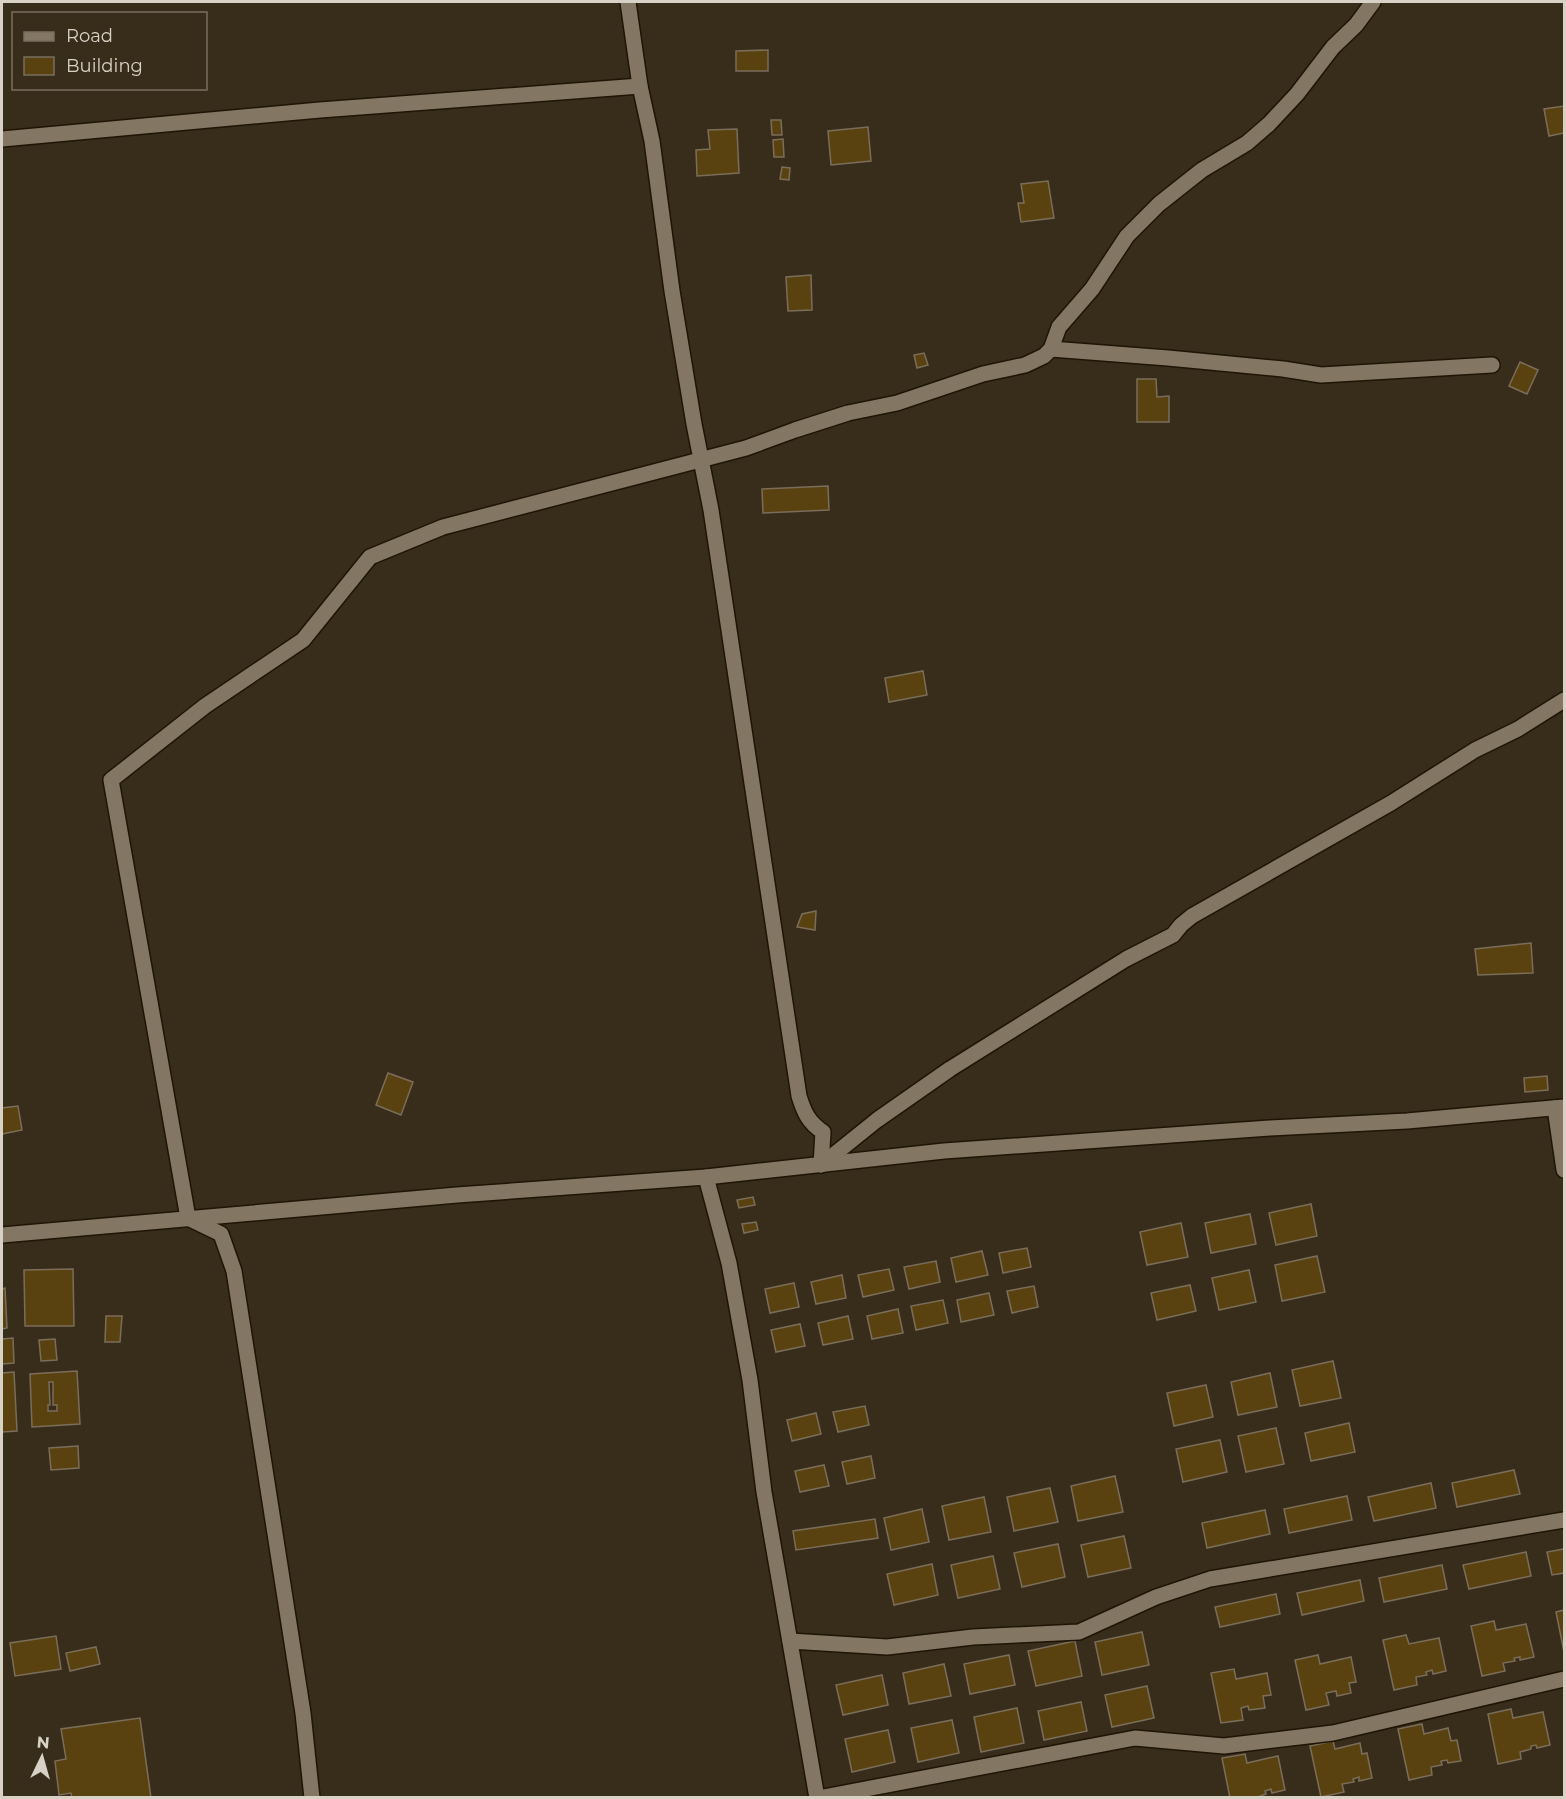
<svg xmlns="http://www.w3.org/2000/svg" width="1566" height="1799" font-family="Montserrat,sans-serif">
<style>
.building{fill:#5a4110;stroke:#7a6e5a;stroke-width:1.5;fill-rule:evenodd}
.lines{fill:none;stroke-linecap:round;stroke-linejoin:round}
.street-casing{stroke:#1f1505;stroke-width:18}
.street{stroke:#837663;stroke-width:15}
</style>
<rect width="100%" height="100%" fill="#382d1b"/>
<g class="building">
<polygon points="768,50 768,71 736,71 736,51"/>
<polygon points="1564,106 1564,133 1549,136 1544,109"/>
<polygon points="771,120 781,120 782,135 772,135"/>
<polygon points="868,127 871,161 831,165 828,131"/>
<polygon points="737,129 739,173 697,176 696,150 710,149 708,130"/>
<polygon points="783,139 784,157 774,157 773,140"/>
<polygon points="782,167 790,168 789,180 780,179"/>
<polygon points="1048,181 1054,218 1021,222 1018,203 1024,203 1021,184"/>
<polygon points="811,275 812,310 788,311 786,277"/>
<polygon points="924,353 928,365 917,368 914,355"/>
<polygon points="1520,362 1538,370 1527,394 1509,386"/>
<polygon points="1137,379 1156,379 1157,397 1169,396 1169,422 1137,422"/>
<polygon points="828,486 829,510 763,513 762,489"/>
<polygon points="923,671 927,695 889,702 885,678"/>
<polygon points="816,911 815,930 797,927 802,914"/>
<polygon points="1531,943 1533,973 1478,975 1475,949"/>
<polygon points="388,1073 413,1082 401,1115 376,1105"/>
<polygon points="1547,1076 1548,1090 1525,1092 1524,1078"/>
<polygon points="18,1106 22,1130 2,1134 2,1108"/>
<polygon points="753,1197 755,1205 739,1208 737,1200"/>
<polygon points="1311,1204 1317,1236 1276,1245 1269,1213"/>
<polygon points="1250,1214 1256,1244 1211,1253 1205,1223"/>
<polygon points="756,1222 758,1230 744,1233 742,1224"/>
<polygon points="1181,1223 1188,1257 1147,1265 1140,1232"/>
<polygon points="1027,1248 1031,1267 1003,1273 999,1253"/>
<polygon points="982,1251 988,1275 956,1282 951,1258"/>
<polygon points="1317,1256 1325,1292 1282,1301 1275,1265"/>
<polygon points="936,1261 940,1282 909,1289 904,1267"/>
<polygon points="73,1269 74,1326 25,1326 24,1270"/>
<polygon points="889,1269 894,1290 863,1297 858,1275"/>
<polygon points="1249,1270 1256,1302 1219,1310 1212,1278"/>
<polygon points="842,1275 846,1298 816,1304 811,1282"/>
<polygon points="794,1283 799,1307 770,1313 765,1289"/>
<polygon points="1190,1285 1196,1311 1157,1320 1151,1293"/>
<polygon points="1034,1286 1038,1307 1012,1313 1007,1291"/>
<polygon points="5,1288 7,1328 2,1329 2,1289"/>
<polygon points="989,1293 994,1315 961,1322 957,1300"/>
<polygon points="943,1300 948,1323 916,1330 911,1306"/>
<polygon points="898,1309 903,1333 872,1339 867,1316"/>
<polygon points="106,1316 122,1316 120,1342 105,1342"/>
<polygon points="848,1316 853,1339 823,1345 818,1323"/>
<polygon points="800,1324 805,1346 776,1352 771,1330"/>
<polygon points="13,1338 14,1363 2,1364 2,1339"/>
<polygon points="55,1339 57,1360 41,1361 39,1340"/>
<polygon points="1333,1361 1341,1398 1300,1406 1292,1370"/>
<path d="M77,1371L80,1424L32,1427L30,1374ZM49,1382H53V1405H57V1411H48V1405H50Z"/>
<polygon points="14,1372 17,1431 2,1432 2,1373"/>
<polygon points="1270,1373 1277,1407 1238,1415 1231,1382"/>
<polygon points="1206,1385 1213,1417 1174,1426 1167,1393"/>
<polygon points="865,1406 869,1425 838,1432 833,1412"/>
<polygon points="816,1413 821,1434 792,1441 787,1420"/>
<polygon points="1349,1423 1355,1452 1311,1461 1305,1433"/>
<polygon points="1276,1428 1284,1464 1246,1472 1238,1436"/>
<polygon points="1220,1440 1227,1472 1183,1482 1176,1449"/>
<polygon points="78,1446 79,1468 51,1470 49,1448"/>
<polygon points="871,1456 875,1478 847,1484 842,1462"/>
<polygon points="824,1465 829,1486 800,1492 795,1471"/>
<polygon points="1514,1470 1520,1494 1457,1507 1452,1483"/>
<polygon points="1115,1476 1123,1512 1078,1521 1071,1486"/>
<polygon points="1431,1483 1436,1508 1374,1521 1368,1497"/>
<polygon points="1050,1488 1058,1522 1014,1531 1007,1497"/>
<polygon points="1347,1496 1352,1520 1289,1533 1284,1509"/>
<polygon points="984,1497 991,1532 949,1540 942,1506"/>
<polygon points="922,1509 929,1542 891,1550 884,1518"/>
<polygon points="1265,1510 1270,1534 1207,1548 1202,1523"/>
<polygon points="875,1519 878,1538 796,1550 793,1531"/>
<polygon points="1124,1536 1131,1568 1088,1577 1081,1545"/>
<polygon points="1058,1544 1065,1577 1022,1587 1014,1553"/>
<polygon points="1564,1549 1564,1573 1552,1575 1547,1552"/>
<polygon points="1526,1552 1531,1576 1469,1589 1463,1565"/>
<polygon points="993,1556 1000,1589 958,1598 951,1565"/>
<polygon points="932,1564 938,1595 894,1605 887,1574"/>
<polygon points="1442,1565 1447,1589 1384,1602 1379,1578"/>
<polygon points="1360,1580 1364,1601 1302,1615 1297,1593"/>
<polygon points="1276,1594 1280,1614 1220,1627 1215,1607"/>
<polygon points="1564,1610 1564,1652 1556,1612"/>
<polygon points="1494,1621 1496,1630 1526,1624 1534,1657 1520,1660 1520,1657 1514,1658 1515,1661 1503,1663 1505,1671 1482,1676 1471,1626"/>
<polygon points="1142,1632 1149,1665 1102,1675 1095,1642"/>
<polygon points="1406,1635 1409,1644 1439,1638 1446,1671 1433,1674 1432,1670 1426,1672 1427,1675 1416,1677 1417,1685 1394,1690 1383,1640"/>
<polygon points="56,1636 61,1669 15,1676 10,1643"/>
<polygon points="1075,1641 1082,1676 1036,1686 1028,1651"/>
<polygon points="96,1647 100,1664 70,1671 66,1653"/>
<polygon points="1009,1655 1015,1685 970,1694 964,1664"/>
<polygon points="1318,1655 1320,1664 1351,1657 1356,1682 1349,1683 1351,1693 1337,1696 1336,1691 1326,1693 1329,1705 1306,1710 1295,1660"/>
<polygon points="944,1664 951,1696 909,1704 903,1673"/>
<polygon points="1234,1669 1236,1679 1267,1673 1271,1695 1263,1696 1265,1708 1249,1710 1248,1706 1241,1708 1243,1720 1221,1723 1211,1673"/>
<polygon points="882,1675 888,1705 843,1715 836,1685"/>
<polygon points="1147,1686 1154,1718 1112,1727 1105,1695"/>
<polygon points="1081,1702 1087,1731 1044,1740 1038,1711"/>
<polygon points="1017,1708 1024,1743 981,1752 974,1717"/>
<polygon points="1511,1709 1513,1718 1543,1712 1550,1745 1537,1748 1536,1745 1531,1746 1531,1749 1520,1752 1521,1759 1498,1764 1488,1714"/>
<polygon points="140,1718 151,1798 72,1798 71,1793 59,1795 55,1761 66,1759 61,1729"/>
<polygon points="952,1720 959,1753 918,1762 911,1728"/>
<polygon points="1422,1724 1424,1734 1448,1728 1451,1741 1457,1740 1461,1761 1448,1763 1447,1760 1441,1761 1442,1765 1431,1767 1432,1775 1409,1780 1398,1729"/>
<polygon points="888,1730 895,1762 852,1772 845,1739"/>
<polygon points="1333,1741 1335,1749 1360,1743 1362,1754 1367,1753 1372,1778 1359,1781 1359,1777 1353,1779 1354,1782 1342,1784 1344,1792 1321,1797 1310,1746"/>
<polygon points="1245,1754 1247,1763 1278,1756 1285,1790 1272,1793 1271,1789 1265,1791 1266,1794 1255,1798 1230,1798 1222,1758"/>
</g>
<g class="lines">
<defs>
<g id="street">
<path d="M628,2L640,86L652,141L672,291L694,424L711,510L799,1096C804,1112 808,1122 823,1132L821,1165"/>
<polyline points="2,139 320,110 640,86"/>
<polyline points="1051,349 1168,358 1283,369 1321,375 1492,365"/>
<polyline points="1555,1108 1564,1170"/>
<polyline points="821,1165 877,1120 950,1069 1126,959 1173,935 1181,925 1192,916 1391,803 1475,750 1518,729 1564,700"/>
<polyline points="706,1177 729,1263 750,1380 764,1492 817,1798"/>
<polyline points="2,1235 457,1195 706,1177 944,1151 1270,1128 1407,1121 1564,1107"/>
<polyline points="790,1641 887,1647 973,1637 1079,1632 1156,1597 1210,1579 1564,1520"/>
<polyline points="312,1798 303,1713 234,1271 221,1234 188,1218 111,780 205,706 303,640 370,557 443,527 746,448 795,430 848,413 897,403 983,374 1025,365 1044,356 1051,349 1059,327 1092,289 1127,236 1159,204 1202,170 1247,143 1269,124 1297,94 1333,47 1356,25 1373,2"/>
<polyline points="818,1798 1135,1738 1224,1746 1333,1733 1564,1679"/>
</g>
</defs>
<use href="#street" class="street-casing"/>
<use href="#street" class="street"/>
</g>
<rect width="1566" height="1799" fill="none" stroke="#d8d1c6" stroke-width="6"/>
<rect x="12" y="12" width="195" height="78" fill="#382d1b" stroke="#786f5f" stroke-width="1.5"/>
<rect x="24" y="32" width="30" height="9" fill="#837663" stroke="#786f5f" stroke-width="1.5"/>
<text x="66" y="42" font-size="18" fill="#d8d1c6">Road</text>
<rect x="24" y="57" width="30" height="18" fill="#5a4110" stroke="#786f5f" stroke-width="1.5"/>
<text x="66" y="72" font-size="18" fill="#d8d1c6">Building</text>
<g transform="translate(42 1757) rotate(5)" stroke="#382d1b" stroke-width="4.5" paint-order="stroke">
<path d="M0-4.5L10 22L0 15L-10 22Z" fill="#d8d1c6"/>
<text y="-9" font-size="16" font-weight="bold" text-anchor="middle" fill="#d8d1c6">N</text>
</g>
</svg>
